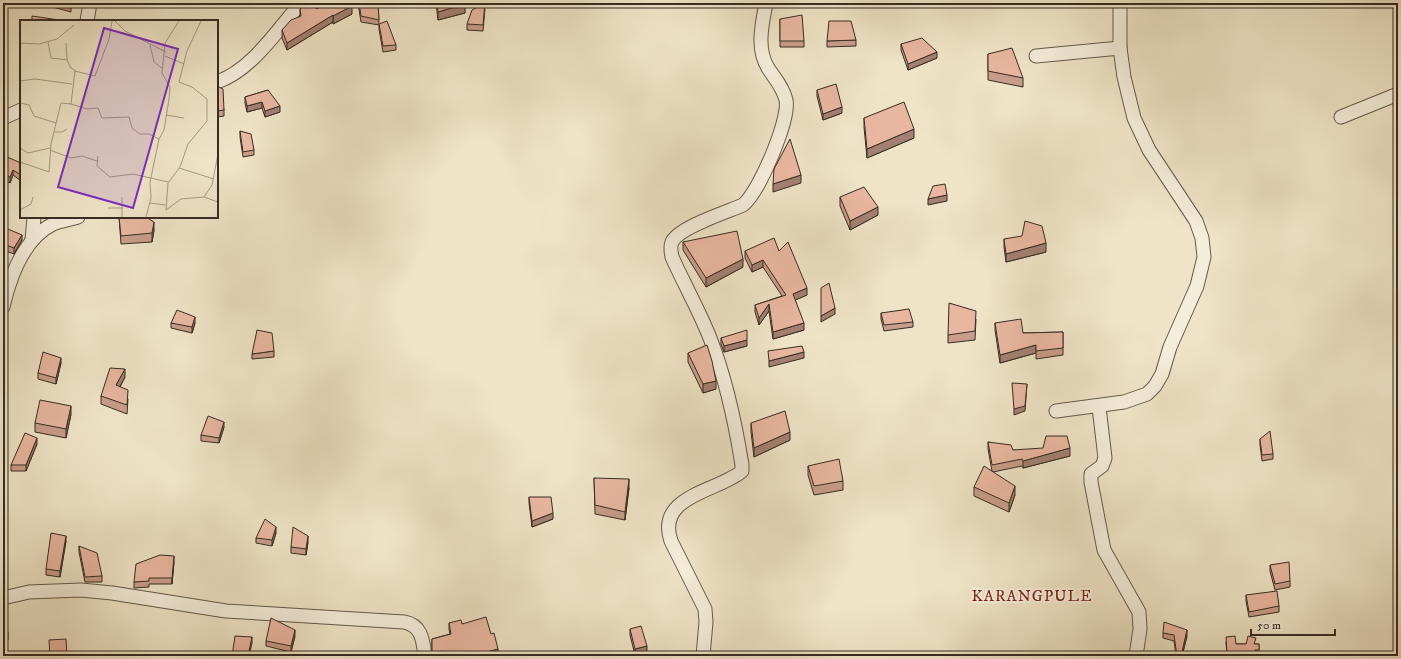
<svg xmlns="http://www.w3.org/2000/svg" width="1401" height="659" font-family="'IM FELL DW Pica',serif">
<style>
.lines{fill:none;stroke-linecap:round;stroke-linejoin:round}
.minor-casing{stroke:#645a4b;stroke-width:15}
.minor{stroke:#f5eddb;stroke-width:13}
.wall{fill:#c89d8a;stroke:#362c22}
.shaded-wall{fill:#a38071;stroke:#362c22}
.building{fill:#e9b7a1;stroke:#362c22}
.labels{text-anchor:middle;stroke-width:4;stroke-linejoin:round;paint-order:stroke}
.quarter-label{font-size:16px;letter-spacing:1px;fill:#7a1f14;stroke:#f5eddb}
.inset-road{fill:none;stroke:#a59a85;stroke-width:1}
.view{fill:#7b2cbf;fill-opacity:0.15;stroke:#7b2cbf;stroke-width:2}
.inset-edge{fill:none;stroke:#362c22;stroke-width:2}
</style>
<rect width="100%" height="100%" fill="#efe4c7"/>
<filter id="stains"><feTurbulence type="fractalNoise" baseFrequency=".005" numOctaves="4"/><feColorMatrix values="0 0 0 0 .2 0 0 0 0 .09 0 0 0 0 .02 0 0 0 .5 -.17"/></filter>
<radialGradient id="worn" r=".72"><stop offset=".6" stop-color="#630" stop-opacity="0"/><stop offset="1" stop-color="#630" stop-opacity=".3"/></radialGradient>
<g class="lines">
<defs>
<g id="minor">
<polyline points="87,21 90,3"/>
<polyline points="1036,56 1120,48"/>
<path d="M217,82C252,70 277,30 301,3"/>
<polyline points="1341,117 1398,94"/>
<polyline points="3,118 21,110"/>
<polyline points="32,240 34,217"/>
<path d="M3,307C10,277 24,238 53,224C61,220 70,220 78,217"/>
<polyline points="1099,407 1105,458 1102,466 1091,474 1091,482 1104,550 1139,612 1140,629 1136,656"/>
<polyline points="1056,411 1124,402 1147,394 1155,386 1162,374 1170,347 1197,286 1204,257 1202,238 1196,221 1149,150 1134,118 1124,77 1120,48 1120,3"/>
<path d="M3,598L29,592L81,590L112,593L226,611L404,622C422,625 423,641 425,656"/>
<path d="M703,656L706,622L705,609L671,541C655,495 720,491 742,471V465C735,421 726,379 710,338C699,310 684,284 672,257C671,252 670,246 672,242C679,227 727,212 743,205C759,192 790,120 786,100C783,87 775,79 768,68C756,48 762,25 766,3"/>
</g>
</defs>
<use href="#minor" class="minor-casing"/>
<use href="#minor" class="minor"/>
</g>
<g class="wall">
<polygon points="38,3 71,3 71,12"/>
<polygon points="358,3 378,3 379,24 396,45 396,50 383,52 379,29 379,25 361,22"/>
<polygon points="436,3 464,3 465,13 438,20"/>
<polygon points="300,9 317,9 352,14 333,24 333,22 287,50 282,38 282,30 300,16"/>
<polygon points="485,9 483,31 467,30 467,24"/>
<polygon points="780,19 804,41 804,47 780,47"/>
<polygon points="856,40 856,46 827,47 827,41"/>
<polygon points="901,44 937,58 908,70 901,50"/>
<polygon points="988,54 1023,78 1023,87 988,80"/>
<polygon points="217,86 224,110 224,116 217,117"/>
<polygon points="268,90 280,112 265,117 262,108 247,112 245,103 245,97"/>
<polygon points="817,90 842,113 823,120 817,96"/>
<polygon points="864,118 914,138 867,158 864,127"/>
<polygon points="240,131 254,150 254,155 243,157 240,137"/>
<polygon points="21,163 21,181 13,175 10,183 3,179 3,165"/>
<polygon points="840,197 878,215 850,230 840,206"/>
<polygon points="119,217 146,217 154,230 152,242 121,244"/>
<polygon points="3,227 22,240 14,254 3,250"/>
<polygon points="1004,239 1046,252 1006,262 1004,247"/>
<polygon points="683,242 743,267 706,287 683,250"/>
<polygon points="745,251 779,251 807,295 795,300 804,330 773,339 769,311 759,325 755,312 755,305 782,296 763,267 752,272 745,258"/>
<polygon points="881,313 913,322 913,327 884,331 881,319"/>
<polygon points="976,319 975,340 948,343 948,335"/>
<polygon points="171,323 195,323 192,333 171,328"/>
<polygon points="995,323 1023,333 1063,332 1063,355 1036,359 1036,353 1000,363 995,330"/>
<polygon points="721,338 747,346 724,352 721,344"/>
<polygon points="274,351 274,357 252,359 252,354"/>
<polygon points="688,353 716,389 703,393 688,362"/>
<polygon points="61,363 56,384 38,379 38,373"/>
<polygon points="125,377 120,387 128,399 127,414 101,404 101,396"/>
<polygon points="71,414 66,438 35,432 35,423"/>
<polygon points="751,423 790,440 754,457 751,432"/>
<polygon points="224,427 219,443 201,441 201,435"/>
<polygon points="1260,439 1273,454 1273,459 1262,461 1260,445"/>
<polygon points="988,442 1013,450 1070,456 1023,468 1022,466 993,472 1015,495 1009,512 974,496 974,487 992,471 988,449"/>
<polygon points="37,444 26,471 11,471 11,465"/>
<polygon points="808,466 843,481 843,490 814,495 808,475"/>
<polygon points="594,478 629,488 625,520 595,514"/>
<polygon points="529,497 553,519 532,527 529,503"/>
<polygon points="276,533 272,546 256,543 256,538"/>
<polygon points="66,541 60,577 46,575 46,569"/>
<polygon points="308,542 306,555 291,553 291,547"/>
<polygon points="79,546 102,576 102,582 85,582 79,552"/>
<polygon points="174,562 172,584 149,584 149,587 134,588 134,582"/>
<polygon points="1270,565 1290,581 1290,587 1275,590 1270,571"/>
<polygon points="1246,595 1279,606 1279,612 1249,617 1246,601"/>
<polygon points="3,619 8,634 8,640 3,640"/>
<polygon points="449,623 462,624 491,634 498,656 432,656 432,639 450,634 449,629"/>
<polygon points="630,629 647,652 635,655 630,635"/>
<polygon points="1163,633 1187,636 1182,656 1176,656 1174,641 1163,638"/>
<polygon points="295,636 291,652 266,646 266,641"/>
<polygon points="1226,642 1236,644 1259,644 1259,655 1256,656 1227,656"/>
</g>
<g class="shaded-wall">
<polygon points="465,4 465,13 438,20 438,12"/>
<polygon points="352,6 352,14 333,24 333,16"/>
<polygon points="333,15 333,22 287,50 287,43"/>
<polygon points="937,52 937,58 908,70 908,64"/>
<polygon points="262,102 262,108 247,112 247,106"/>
<polygon points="280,106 280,112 265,117 265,111"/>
<polygon points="842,107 842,113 823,120 823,114"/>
<polygon points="914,129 914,138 867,158 867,149"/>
<polygon points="13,170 13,175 10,183 10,177"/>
<polygon points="801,175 801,183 773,192 773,184"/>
<polygon points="947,195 947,201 928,205 928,199"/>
<polygon points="878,207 878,215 850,230 850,221"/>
<polygon points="154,222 154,230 152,242 152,233"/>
<polygon points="22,235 22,240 14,254 14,248"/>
<polygon points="1046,243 1046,252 1006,262 1006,254"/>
<polygon points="743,259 743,267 706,287 706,278"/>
<polygon points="763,260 763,267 752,272 752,265"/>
<polygon points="807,288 807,295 793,301 793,294"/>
<polygon points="769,304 769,311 759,325 759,318"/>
<polygon points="835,308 835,314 821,322 821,316"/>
<polygon points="195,317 195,323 192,333 192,327"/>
<polygon points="804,323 804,330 773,339 773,332"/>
<polygon points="747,340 747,346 724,352 724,346"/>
<polygon points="1036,345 1036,353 1000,363 1000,355"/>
<polygon points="804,352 804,358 769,367 769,361"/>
<polygon points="61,358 61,363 56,384 56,378"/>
<polygon points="125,369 125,377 116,394 116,385"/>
<polygon points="716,381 716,389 703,393 703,384"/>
<polygon points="1027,384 1025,411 1014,415 1014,409"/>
<polygon points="71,406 71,414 66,438 66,429"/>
<polygon points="224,422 224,427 219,443 219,438"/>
<polygon points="790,432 790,440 754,457 754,448"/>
<polygon points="37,438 37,444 26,471 26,465"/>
<polygon points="1070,448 1070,456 1023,468 1023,461"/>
<polygon points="629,479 629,488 625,520 625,512"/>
<polygon points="1015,486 1015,495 1009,512 1009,503"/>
<polygon points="553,513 553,519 532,527 532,521"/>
<polygon points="276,527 276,533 272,546 272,540"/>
<polygon points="66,536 66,541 60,577 60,571"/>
<polygon points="308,536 308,542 306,555 306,549"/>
<polygon points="174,556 174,562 172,584 172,578"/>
<polygon points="295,630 295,636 291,652 291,646"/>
<polygon points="1187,630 1187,636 1182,656 1181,656"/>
<polygon points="252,637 252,643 249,656 248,656"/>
<polygon points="647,646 647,652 635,655 635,649"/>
<polygon points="498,649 498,656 475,656 475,655"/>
<polygon points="442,651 442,656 432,656 432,654"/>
<polygon points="474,652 474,656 459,656"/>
</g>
<g class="building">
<polygon points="305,3 312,3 317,9 325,3 350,3 352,6 333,16 333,15 287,43 282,30 291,20 301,16 300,9"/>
<polygon points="359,3 378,3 379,20 361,16"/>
<polygon points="437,3 464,3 465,4 438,12"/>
<polygon points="485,3 483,25 467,24 472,10"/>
<polygon points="802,15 804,41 780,41 780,19"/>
<polygon points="32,16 66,21 32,21"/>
<polygon points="387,21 396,45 383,46 379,24"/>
<polygon points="829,21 851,21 856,40 827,41"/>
<polygon points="922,38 937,52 908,64 901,44"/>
<polygon points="1012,48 1023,78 988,71 988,54"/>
<polygon points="836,84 842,107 823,114 817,90"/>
<polygon points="217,86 223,89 224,110 217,111"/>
<polygon points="268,90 280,106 265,111 262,102 247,106 245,97"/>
<polygon points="904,102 914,129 867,149 864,118"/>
<polygon points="240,131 251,134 254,150 243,152"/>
<polygon points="790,139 801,175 773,184 774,169"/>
<polygon points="7,157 21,163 21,175 13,170 10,177 3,173 3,165"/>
<polygon points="945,184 947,195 928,199 933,186"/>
<polygon points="864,187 878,207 850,221 840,197"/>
<polygon points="119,217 146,217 154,222 152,233 121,236"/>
<polygon points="1025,221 1042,226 1046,243 1006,254 1004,239 1022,236"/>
<polygon points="3,227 22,235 14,248 3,244"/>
<polygon points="737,231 743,259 706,278 683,242"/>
<polygon points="774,238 779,251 788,242 807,288 793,294 804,323 773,332 769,304 759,318 755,305 786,295 763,260 752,265 745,251"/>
<polygon points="829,283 835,308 821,316 821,288"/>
<polygon points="949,303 976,311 975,331 948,335"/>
<polygon points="909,309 913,322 884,325 881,313"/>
<polygon points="177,310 195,317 192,327 171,323"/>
<polygon points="1021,319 1023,333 1063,332 1063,348 1036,351 1036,345 1000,355 995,323"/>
<polygon points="257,330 272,333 274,351 252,354"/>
<polygon points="747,330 747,340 724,346 721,338"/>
<polygon points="707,345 712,361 716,381 703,384 688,353"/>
<polygon points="802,346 804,352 769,361 768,351"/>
<polygon points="43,352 61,358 56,378 38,373"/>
<polygon points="110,368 125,369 116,385 128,390 127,405 101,396"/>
<polygon points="1012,383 1027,384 1025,406 1014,409"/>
<polygon points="40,400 71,406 66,429 35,423"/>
<polygon points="785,411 790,432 754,448 751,423"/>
<polygon points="208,416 224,422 219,438 201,435"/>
<polygon points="1270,431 1273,454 1262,455 1260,439"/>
<polygon points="25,433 37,438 26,465 11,465"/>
<polygon points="1046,436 1067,436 1070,448 1023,461 1022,459 992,465 988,442 1011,445 1013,450 1043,448"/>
<polygon points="839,459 843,481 814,486 808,466"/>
<polygon points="984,466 1015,486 1009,503 974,487"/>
<polygon points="594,478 629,479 625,512 595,505"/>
<polygon points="529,497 551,497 553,513 532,521"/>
<polygon points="265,519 276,527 272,540 256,538"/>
<polygon points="293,527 308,536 306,549 291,547"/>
<polygon points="51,533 66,536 60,571 46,569"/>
<polygon points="79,546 97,553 102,576 85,577"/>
<polygon points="160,555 174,556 172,578 149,578 149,581 134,582 136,564"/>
<polygon points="1289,562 1290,581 1275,584 1270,565"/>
<polygon points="1277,591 1279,606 1249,612 1246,595"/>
<polygon points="486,617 491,634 494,633 498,649 475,655 474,652 459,656 441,656 442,651 432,654 432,639 451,634 449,623 461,620 462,624"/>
<polygon points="271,618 295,630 291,646 266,641"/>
<polygon points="3,619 6,619 8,634 3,635"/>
<polygon points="1164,622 1187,630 1181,656 1177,656 1174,635 1163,633"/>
<polygon points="641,626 647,646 635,649 630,629"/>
<polygon points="235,636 252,637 248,656 232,656"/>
<polygon points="1235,636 1236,644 1246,644 1248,636 1256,638 1254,644 1259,644 1259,650 1255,650 1256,656 1251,655 1251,656 1242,656 1243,652 1227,654 1226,637"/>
<polygon points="66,639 67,656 50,656 49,640"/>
</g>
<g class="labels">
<g class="quarter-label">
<text x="1032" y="601">KARANGPULE</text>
</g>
</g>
<g transform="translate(20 20)">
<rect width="198" height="198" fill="#efe4c7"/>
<path class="inset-road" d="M95,1L105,11L146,32M181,1L167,31L159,62L172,67L187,79V101L168,124L160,147L148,163L146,190L161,179L184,177L192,165L198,134M28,22L31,38L48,40M0,23L19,24L37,19L54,5M46,23L47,40L51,48L56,51M130,25L134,42L142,48M145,36L164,44M0,61L15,59L52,64M0,83L9,85L14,96L36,103M51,84L67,89L78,88L82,98L109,97L112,108L120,114H129L139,119M146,95L164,98M35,112H42L47,109M0,128L8,133L30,128M30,130L51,138L62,136L77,141M78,136L77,146L90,157L113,154L148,162M0,142L29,152L31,124L41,83L51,84L55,51L75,56L89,19L92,1M159,148L194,159M102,177V197M184,177L198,182M130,183L145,185M88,188H103M0,190L11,184L13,177M126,197L131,178L130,162L139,119L144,110L149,79L150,67L142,53L145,23L159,1"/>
<path class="view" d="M84,8L158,29L113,188L38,167Z"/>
<rect width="198" height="198" class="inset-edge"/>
</g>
<rect width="1401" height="659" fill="none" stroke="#efe4c7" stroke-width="16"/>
<rect x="4" y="4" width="1393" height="651" fill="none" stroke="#362c22" stroke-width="2"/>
<rect x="8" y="8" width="1385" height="643" fill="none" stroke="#362c22"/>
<path d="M1251 629v6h84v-6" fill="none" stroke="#362c22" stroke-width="2"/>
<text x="1257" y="629" font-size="12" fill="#362c22" stroke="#f5eddb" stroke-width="3" paint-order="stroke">50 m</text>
<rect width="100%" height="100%" filter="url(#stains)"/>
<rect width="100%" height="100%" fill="url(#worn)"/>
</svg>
